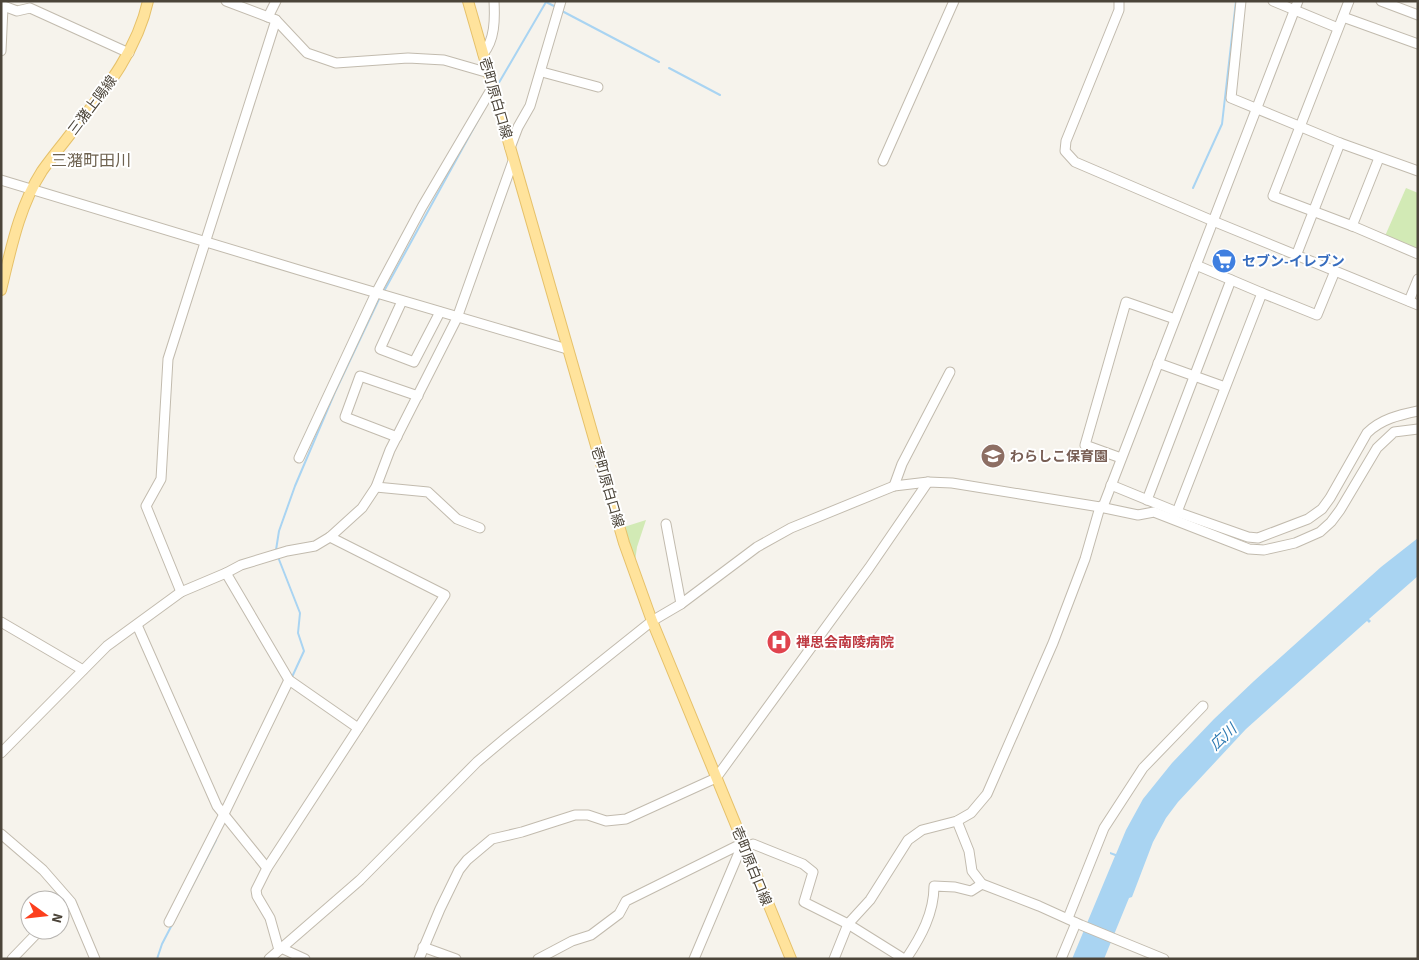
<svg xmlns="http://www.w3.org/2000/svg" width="1419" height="960" font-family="'Source Sans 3','Noto Sans JP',sans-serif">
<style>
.green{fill:#d2eab5}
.water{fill:#a9d4f2}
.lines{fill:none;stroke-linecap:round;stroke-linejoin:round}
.stream{stroke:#a9d4f2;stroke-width:2}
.minor-casing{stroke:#c2bbae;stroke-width:11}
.major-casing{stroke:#e6c16a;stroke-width:12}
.minor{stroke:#fff;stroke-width:9}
.major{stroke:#ffe39c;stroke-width:10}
.labels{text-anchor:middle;stroke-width:4;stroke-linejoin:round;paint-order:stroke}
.street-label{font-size:14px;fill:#4b4439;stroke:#fff}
.shop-label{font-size:14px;font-weight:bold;fill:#366cbe;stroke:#fff;text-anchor:start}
.education-label{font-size:14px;font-weight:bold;fill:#785e54;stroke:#fff;text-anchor:start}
.health-label{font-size:14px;font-weight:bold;fill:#be3a42;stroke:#fff;text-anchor:start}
.water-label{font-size:15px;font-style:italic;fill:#2e7ab2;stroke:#fff}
.quarter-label{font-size:16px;fill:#6e6250;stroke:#fff}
</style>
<rect width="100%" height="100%" fill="#f6f3ec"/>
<g class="green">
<polygon points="1406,188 1418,193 1418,250 1385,236"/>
<polygon points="646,520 637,547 635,561 624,527"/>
</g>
<polygon class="water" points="1418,538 1418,576 1369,619 1371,621 1369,623 1367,621 1246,729 1178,802 1166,818 1153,842 1132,897 1129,898 1104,959 1072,959 1115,856 1110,854 1110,852 1116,854 1126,830 1143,799 1172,763 1214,719 1254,681 1381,567"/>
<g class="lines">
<g class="stream">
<polyline points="562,11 659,62"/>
<polyline points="669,68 720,95"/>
<polyline points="497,86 546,2 554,6"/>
<polyline points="1193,188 1222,124 1236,1"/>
<polyline points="383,293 483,111"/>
<polyline points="276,550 279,531 295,486 335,392 380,297"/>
<polyline points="278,557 300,613 298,633 304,651 292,677"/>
<polyline points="157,959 162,944 216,840"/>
</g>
<defs>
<g id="minor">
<polyline points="226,1 276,20 307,53 336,63 408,58 444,60 489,73"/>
<polyline points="1119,1 1119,10 1066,141 1065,151 1075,162 1213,221 1418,305"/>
<polyline points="1241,1 1231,98 1340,143 1418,171"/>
<polyline points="1273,1 1338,28"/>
<polyline points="1349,1 1273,196 1355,227 1418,254"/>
<polyline points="1381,1 1418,15"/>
<polyline points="1,5 17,11 30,8 129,53"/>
<polyline points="268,17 276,1"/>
<polyline points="1343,17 1418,44"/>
<polyline points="1,51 3,7"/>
<path d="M483,54C495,40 495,19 494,1"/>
<polyline points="542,72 598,87"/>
<polyline points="510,148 518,127 530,106 561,1"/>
<polyline points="883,161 954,1"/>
<polyline points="1,180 299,270 567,349"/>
<polyline points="1352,226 1379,158"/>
<polyline points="1296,256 1340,143"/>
<polyline points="1196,265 1262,293"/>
<polyline points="402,301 380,349 414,362 440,312"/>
<polyline points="1409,301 1418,279"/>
<polyline points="1158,363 1225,387"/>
<polyline points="397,437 345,417 360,376 418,396"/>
<polyline points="299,458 376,293 422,207 492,88"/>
<polyline points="1121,458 1085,445 1126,302 1175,319"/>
<path d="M1111,485L1177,512L1248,537L1258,538L1308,519L1322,509L1330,498L1367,433C1381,419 1399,415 1418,411"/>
<polyline points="894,486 902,464 950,372"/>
<polyline points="376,487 428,492 457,519 480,528"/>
<polyline points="1147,500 1231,280"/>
<polyline points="1177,512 1262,293 1317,315 1335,271"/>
<polyline points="666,524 681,604"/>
<polyline points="226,573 289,680 358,728"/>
<polyline points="181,592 146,506 161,479 168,359 276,20"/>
<polyline points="1,622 83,670"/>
<polyline points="137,625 217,806 267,868"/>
<polyline points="1,753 107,646 181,592 226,573 241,565 287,551 315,546 330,537 362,508 376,487 390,450 457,318 513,161"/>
<polyline points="957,821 969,851 972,871 982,884 1039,906 1081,925 1164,959"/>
<polyline points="1,834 43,870 71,902 95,959"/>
<polyline points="744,848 753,844 803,864 813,872 804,902 848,924 904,959"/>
<polyline points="60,910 69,901"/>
<polyline points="1068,918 1104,828 1143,768 1203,706"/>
<polyline points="169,922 223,816 289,680"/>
<polyline points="423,947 456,959"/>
<polyline points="281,948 305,959"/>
<polyline points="279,950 270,918 257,896 256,890 267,868 445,595 330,537"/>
<polyline points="12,959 40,930"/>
<polyline points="269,959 360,880 477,762 508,736 652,621 681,604 757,547 791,528 894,486 928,482 952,483 1100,507 1104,504 1298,1"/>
<polyline points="419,959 440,909 459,870 467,860 492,839 522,832 575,815 588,815 606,821 626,819 716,778 869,568 928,482"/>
<polyline points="538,959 572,941 591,935 619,914 626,901 743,843"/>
<polyline points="694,959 743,843"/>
<polyline points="834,959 848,924 870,900 908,840 922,830 957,821 971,813 987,794 1053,643 1085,559 1100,507 1138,515 1154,512 1249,549 1264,550 1295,543 1320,532 1331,522 1340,510 1377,448 1394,432 1418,429"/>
<path d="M906,959C921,937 934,913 934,886L955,887L971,891L982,884"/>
<polyline points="1061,959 1076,923"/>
</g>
<g id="major">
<polyline points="468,1 624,543 652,621 791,959"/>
<path d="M1,290C11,249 19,207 42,171C49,161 57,151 65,141C98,98 136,56 148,1"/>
</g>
</defs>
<use href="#minor" class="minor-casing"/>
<use href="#major" class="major-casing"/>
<use href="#minor" class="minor"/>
<use href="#major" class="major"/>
</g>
<defs>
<symbol id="supermarket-disc" viewBox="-11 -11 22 22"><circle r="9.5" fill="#3f7fe0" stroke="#fff"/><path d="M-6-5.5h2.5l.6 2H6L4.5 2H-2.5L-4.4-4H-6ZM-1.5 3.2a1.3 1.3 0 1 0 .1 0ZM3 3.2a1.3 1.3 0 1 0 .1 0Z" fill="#fff"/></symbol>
<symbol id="school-disc" viewBox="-11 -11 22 22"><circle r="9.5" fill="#8d6e63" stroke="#fff"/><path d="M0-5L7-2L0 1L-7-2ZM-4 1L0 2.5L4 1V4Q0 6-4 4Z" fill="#fff"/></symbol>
<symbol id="hospital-disc" viewBox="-11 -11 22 22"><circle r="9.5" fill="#e0444e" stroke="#fff"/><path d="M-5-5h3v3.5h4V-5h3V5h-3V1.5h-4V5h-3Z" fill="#fff"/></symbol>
</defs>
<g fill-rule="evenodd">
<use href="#supermarket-disc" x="1210" y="247" width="28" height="28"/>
<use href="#school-disc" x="979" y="442" width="28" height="28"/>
<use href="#hospital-disc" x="765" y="628" width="28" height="28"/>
</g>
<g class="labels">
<g class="street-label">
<text transform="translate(496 98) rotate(74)" y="5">壱町原白口線</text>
<text transform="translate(92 105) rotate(-53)" y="5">三潴上陽線</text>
<text transform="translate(608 487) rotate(74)" y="5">壱町原白口線</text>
<text transform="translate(752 866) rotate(68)" y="5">壱町原白口線</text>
</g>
<g class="shop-label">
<text x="1242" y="266">セブン-イレブン</text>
</g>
<g class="education-label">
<text x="1010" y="461">わらしこ保育園</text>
</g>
<g class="health-label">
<text x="796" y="647">禅思会南陵病院</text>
</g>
<g class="water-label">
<text transform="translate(1223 737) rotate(-43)" y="5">広川</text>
</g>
<g class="quarter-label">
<text x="91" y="166">三潴町田川</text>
</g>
</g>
<rect width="1419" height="960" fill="none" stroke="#4b4439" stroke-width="5"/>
<g transform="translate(45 915) rotate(105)"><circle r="24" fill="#ffffff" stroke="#b7b4b0"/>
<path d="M0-4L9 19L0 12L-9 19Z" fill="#fc3f1d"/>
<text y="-8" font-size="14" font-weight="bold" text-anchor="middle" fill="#4b4439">N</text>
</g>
</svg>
